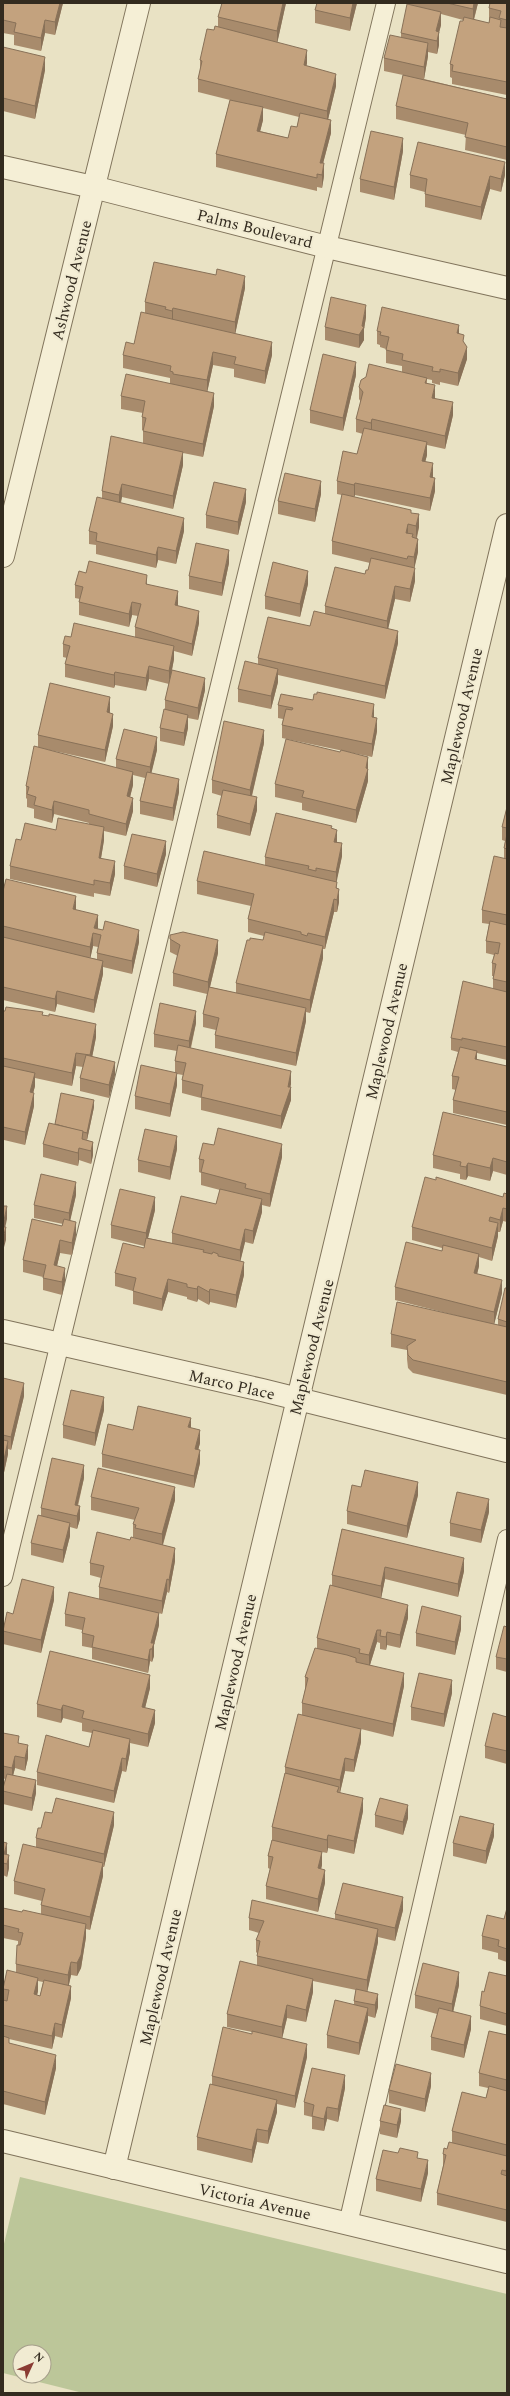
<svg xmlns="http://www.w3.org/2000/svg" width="510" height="2396" font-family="Spectral,serif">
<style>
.green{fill:#bcc699;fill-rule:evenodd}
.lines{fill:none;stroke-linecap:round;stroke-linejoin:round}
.service-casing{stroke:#81745c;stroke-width:20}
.minor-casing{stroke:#81745c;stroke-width:24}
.tertiary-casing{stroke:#81745c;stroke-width:24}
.service{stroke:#f5efd6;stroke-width:18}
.minor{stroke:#f5efd6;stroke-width:22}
.tertiary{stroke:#f5efd6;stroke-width:22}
.wall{fill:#a88b6c;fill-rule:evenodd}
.shaded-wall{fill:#887158}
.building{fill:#c3a27e;stroke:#887158}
.labels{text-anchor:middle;stroke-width:4;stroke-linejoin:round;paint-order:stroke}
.street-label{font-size:16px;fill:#332b1f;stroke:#f1ebd2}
</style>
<rect width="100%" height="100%" fill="#e9e2c4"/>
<path class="green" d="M20,2177L507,2294V2393H83L3,2373V2248ZM20,2352H44V2376H20Z"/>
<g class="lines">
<defs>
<g id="service">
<polyline points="3,1577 386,3"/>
<polyline points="348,2224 507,1539"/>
</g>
<g id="minor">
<polyline points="3,556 139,3"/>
<polyline points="3,1331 262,1390 507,1451"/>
<polyline points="3,2141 507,2262"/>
<polyline points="114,2168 507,525"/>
</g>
<polyline id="tertiary" points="3,167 93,187 327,247 507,288"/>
</defs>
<use href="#service" class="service-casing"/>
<use href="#minor" class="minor-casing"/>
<use href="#tertiary" class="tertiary-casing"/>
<use href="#service" class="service"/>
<use href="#minor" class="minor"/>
<use href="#tertiary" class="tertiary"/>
</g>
<g class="wall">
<polygon points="3,3 63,3 55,35 45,33 41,51 14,45 14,35 3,33"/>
<path d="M286,3L277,43L307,63L306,66L336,86L328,119L331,133L323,163L324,176L322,188L317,187V191L216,167V154L230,100L198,92V79L200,72V60L214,30L218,27V17ZM263,108L299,117L297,127L288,138L260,131L263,120Z"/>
<polygon points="357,3 350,31 315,23 315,10"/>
<polygon points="410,3 478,3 474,20 489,23 489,8 490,3 489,3 507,3 507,95 452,84 452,78 450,77 450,64 463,20 441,14 441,25 439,32 439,45 437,54 428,52 428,56 424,79 507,99 507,160 465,150 466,135 396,119 396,106 403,75 384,71 384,58 401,37 401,33"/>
<polygon points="3,47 45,70 35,119 3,111"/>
<polygon points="403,151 394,200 360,192 360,179"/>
<polygon points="410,175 505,175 501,192 490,189 481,220 425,207 425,192 410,188"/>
<polygon points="245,288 235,334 272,355 265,384 234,377 234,369 213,365 207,392 214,406 203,457 183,453 183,465 173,509 122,497 121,503 184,531 176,564 158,560 156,568 96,554 96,545 89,544 89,531 102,498 102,491 143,443 143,430 142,430 142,417 143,413 121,409 121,396 170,383 170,378 123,368 123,355 134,344 145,313 145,302"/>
<polygon points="366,317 364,329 364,340 359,348 325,340 325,327"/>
<polygon points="377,331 459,334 464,343 467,359 458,386 440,382 440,385 432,383 432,380 427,379 427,383 435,398 453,415 445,449 427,445 427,455 425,462 433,476 432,478 435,491 430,511 355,495 354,497 411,513 419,527 417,538 418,552 414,568 415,581 410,602 395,599 388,628 398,643 385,699 278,675 278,682 271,709 238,702 238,689 258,664 258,658 310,626 325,614 325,606 365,574 368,570 370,563 332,554 332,541 342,495 337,494 337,481 357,454 363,434 356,432 356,419 361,402 359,399 359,387 402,372 402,366 386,363 386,349 380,347 380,345 377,344"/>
<polygon points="356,375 343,431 310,423 310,410"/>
<polygon points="321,494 315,522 278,514 278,501"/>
<polygon points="246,502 238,535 206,528 206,515"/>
<polygon points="229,563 222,596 189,589 189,576"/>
<polygon points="86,573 147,584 178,604 178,606 199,623 192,656 174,651 174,659 172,670 205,690 198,720 188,718 188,728 184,746 160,741 160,728 165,709 165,700 169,684 149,679 146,691 115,685 114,688 65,677 65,664 67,658 63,657 63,644 71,637 135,637 135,627 138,616 132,615 129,627 79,615 79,602 80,599 75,598 75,585"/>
<polygon points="308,584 300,617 265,609 265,596"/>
<polygon points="313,700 374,717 377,731 372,757 282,738 282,725 283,719 278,718 278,705"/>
<polygon points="110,710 110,713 113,726 105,762 40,748 116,768 116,759 157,750 151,773 179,792 173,821 140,814 140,801 145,778 133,775 133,785 130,797 133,811 126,836 104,831 104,840 101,858 115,874 110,896 94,893 94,897 10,879 10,866 21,840 56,830 89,824 89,823 54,814 52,823 34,818 34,809 27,807 27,799 26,798 26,786 38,747 38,735"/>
<polygon points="264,743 252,796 257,810 250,836 217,828 217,815 222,796 212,793 212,780"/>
<polygon points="340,752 368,757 368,781 356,823 302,810 302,803 275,797 275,784"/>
<polygon points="507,807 507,1060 477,1053 477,1060 507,1066 507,1125 453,1113 453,1100 456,1090 452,1089 452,1076 458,1052 451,1050 451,1038 493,988 493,976 492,976 492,963 494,955 486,953 486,941 489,924 482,923 482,910 504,858 504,848 505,841 502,840 502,827"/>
<polygon points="332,829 342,856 336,882 339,902 337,912 334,912 325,949 323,949 323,958 310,1013 306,1012 306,1021 296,1066 215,1048 215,1035 216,1030 203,1027 203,1014 207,994 173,986 173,973 178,956 170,952 170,939 218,953 210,987 236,993 236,983 250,940 263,940 264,936 248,932 248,919 251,906 197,894 197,881 265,866 265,857"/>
<polygon points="166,854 157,887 124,879 124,866"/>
<path d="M3,891L76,909V910L97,929L139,942L132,974L103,967V974L94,1013L57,1004L55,1012L3,1000ZM93,946L98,947L97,953V959L90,958Z"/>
<polygon points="3,1011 43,1015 96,1037 92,1057 115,1075 109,1098 80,1091 80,1078 83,1067 76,1066 72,1086 35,1078 35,1086 33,1093 34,1106 25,1145 4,1140 4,1150 3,1155"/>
<polygon points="196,1023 191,1048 291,1084 290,1087 291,1100 281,1129 201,1110 201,1098 182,1093 182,1080 183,1075 177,1074 177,1085 170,1117 135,1109 135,1096 175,1072 175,1061 177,1051 154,1047 154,1034"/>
<polygon points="94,1107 87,1140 83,1139 93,1142 93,1155 91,1164 79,1160 78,1166 43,1157 43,1144 55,1124"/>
<polygon points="507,1127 507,1175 493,1171 490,1181 468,1176 466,1180 460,1179 460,1174 433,1168 433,1155"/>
<polygon points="214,1145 282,1157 270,1207 262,1205 262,1212 253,1244 245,1242 240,1261 244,1275 236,1308 210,1302 209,1305 198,1299 197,1302 187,1299 187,1297 168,1292 162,1311 133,1304 133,1291 115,1286 115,1273 144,1248 144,1246 111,1238 111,1225 155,1210 148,1238 172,1243 172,1233 216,1204 220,1190 201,1185 201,1173 199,1172 199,1159"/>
<polygon points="177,1149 170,1180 138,1172 138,1160"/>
<polygon points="436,1180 503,1197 507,1194 507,1222 503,1221 500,1232 498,1232 498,1236 492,1261 479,1257 479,1266 477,1274 502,1293 494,1324 498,1325 498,1319 507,1288 507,1395 413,1373 408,1368 407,1359 407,1350 391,1347 391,1334 458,1316 395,1300 395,1287 442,1251 442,1248 412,1240 412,1227"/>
<polygon points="76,1195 70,1220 76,1235 72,1255 60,1253 57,1266 65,1281 62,1295 43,1290 43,1277 23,1272 23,1260 62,1226 63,1224 34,1218 34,1205"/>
<polygon points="3,1378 24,1396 11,1450 8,1449 8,1454 3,1477"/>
<polygon points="104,1410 95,1446 63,1438 63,1425"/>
<polygon points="191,1428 200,1443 198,1450 200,1463 194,1488 102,1467 102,1454"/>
<polygon points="84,1478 78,1506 80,1519 77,1529 70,1527 70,1536 63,1563 31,1555 31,1543 41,1516 41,1508"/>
<polygon points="361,1487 418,1495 407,1538 347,1524 347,1511"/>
<polygon points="91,1497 175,1500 163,1545 175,1561 169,1593 167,1592 162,1614 159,1613 159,1625 154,1645 154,1656 152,1662 150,1661 148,1673 92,1659 92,1648 82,1646 82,1630 65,1626 65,1614 99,1599 99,1587 101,1578 90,1575 90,1563 130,1540 135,1538 133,1537 133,1524 135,1520 91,1510"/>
<polygon points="489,1512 481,1543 450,1536 450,1523"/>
<polygon points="342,1529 464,1571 458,1597 385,1579 381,1598 408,1618 400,1648 387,1645 386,1650 380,1649 380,1643 377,1642 370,1665 404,1686 393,1737 361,1729 361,1742 354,1772 345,1771 340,1792 363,1811 354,1854 328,1848 327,1853 322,1852 322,1865 321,1869 325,1883 318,1912 266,1899 266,1886 270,1869 268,1868 268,1856 272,1840 272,1827 285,1773 285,1767 302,1715 302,1703 305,1690 305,1677 317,1648 317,1638 332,1585 332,1575"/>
<polygon points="54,1600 41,1653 3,1644 3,1630 13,1614"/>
<polygon points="507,1627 507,1672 496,1669 496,1657"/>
<polygon points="461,1629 455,1655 416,1646 416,1633"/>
<polygon points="150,1688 145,1708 155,1723 148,1747 130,1743 130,1752 126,1772 122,1771 114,1803 37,1785 37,1772 89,1747 92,1733 82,1731 82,1723 63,1718 61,1723 37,1717 37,1704"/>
<polygon points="452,1693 444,1727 411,1720 411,1707"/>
<polygon points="507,1717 507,1764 485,1758 485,1746"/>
<polygon points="3,1733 19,1743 28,1758 25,1771 15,1768 13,1775 36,1793 32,1811 3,1804 3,1788 5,1779 3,1778"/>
<polygon points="375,1815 408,1818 403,1835 375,1827"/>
<path d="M114,1825L104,1867H103V1876L90,1930L86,1929V1937L81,1968L77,1976L71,1975L69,1985L71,1998L62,2038L55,2036L52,2049L9,2039V2043L56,2068L45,2115L3,2104V1989L16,1972V1964L18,1945V1941L3,1938V1908L22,1912L41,1914V1905L42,1901L14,1894V1881L36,1847V1838L41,1828ZM38,1981L43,1982L40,1996L37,1995L38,1991Z"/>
<polygon points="494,1836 486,1864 453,1856 453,1843"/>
<polygon points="3,1842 7,1855 9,1868 7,1877 3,1875"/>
<polygon points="507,1908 507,1962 498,1959 498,1953 482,1949 482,1936 504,1919"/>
<polygon points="403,1910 395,1941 378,1937 378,1942 367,1992 378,2007 375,2018 368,2016 368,2020 359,2055 327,2048 327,2035 354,2004 354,2001 356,1990 313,1981 313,1992 306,2022 287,2018 282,2038 307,2057 295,2108 277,2104 277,2112 268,2144 257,2142 252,2163 197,2150 197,2137 212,2084 212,2076 252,2034 252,2032 227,2027 227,2014 257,1965 257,1953 256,1952 256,1940 259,1933 249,1930 249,1918 335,1920 335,1914"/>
<polygon points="507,1976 507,2026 480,2019 480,2006 484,1992"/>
<polygon points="459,1985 453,2012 471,2029 464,2058 431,2050 431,2037 437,2014 415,2008 415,1995"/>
<polygon points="507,2035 507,2222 437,2205 437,2193 443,2166 443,2154 452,2143 452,2131 486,2098 488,2088 479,2086 479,2073"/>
<polygon points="431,2086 425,2112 389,2103 389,2090"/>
<polygon points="345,2088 338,2122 327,2119 324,2131 312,2129 312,2117 304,2115 304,2102"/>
<polygon points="380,2121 401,2121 397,2138 380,2134"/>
<polygon points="418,2158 428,2173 421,2202 376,2191 376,2179"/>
</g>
<g class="shaded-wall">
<polygon points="60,3 63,3 55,35 55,22"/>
<polygon points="283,3 286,3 277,44 277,31"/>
<polygon points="353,3 357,3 350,31 350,18"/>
<polygon points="474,3 478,3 473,22 473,9"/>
<polygon points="441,12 441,25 437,41 436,31"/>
<polygon points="45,20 45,33 41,51 41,38"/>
<polygon points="439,32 439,45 437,54 437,41"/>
<polygon points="428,43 428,56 424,79 424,67"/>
<polygon points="307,50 307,63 304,78 304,65"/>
<polygon points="45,57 45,70 35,119 35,106"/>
<polygon points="336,74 336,86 327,124 327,111"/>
<polygon points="263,107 263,120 257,144 257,131"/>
<polygon points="331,120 331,133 320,175 320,163"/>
<polygon points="403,138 403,151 394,200 394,187"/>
<polygon points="505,162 505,175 501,192 501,179"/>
<polygon points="324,163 324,176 322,188 322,175"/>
<polygon points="490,176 490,189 481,220 481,207"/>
<polygon points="245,276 245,288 235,335 235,322"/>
<polygon points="366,305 366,317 364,329 364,340 359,348 359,335 362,326"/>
<polygon points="173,308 173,321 172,324 172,311"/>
<polygon points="459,325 459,338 457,333"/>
<polygon points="272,342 272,355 265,384 265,371"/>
<polygon points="467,347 467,359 458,386 458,373"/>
<polygon points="213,352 213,365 207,393 207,380"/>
<polygon points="356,362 356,375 343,431 343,418"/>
<polygon points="435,385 435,398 432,410 432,398"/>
<polygon points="214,393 214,406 203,457 203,444"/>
<polygon points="453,402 453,415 445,449 445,436"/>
<polygon points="372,419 372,432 371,436 371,423"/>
<polygon points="427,442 427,455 422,474 422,461"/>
<polygon points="183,452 183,465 173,509 173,496"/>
<polygon points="433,463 433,476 430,490 430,477"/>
<polygon points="435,478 435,491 430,511 430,498"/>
<polygon points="321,481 321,494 315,522 315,509"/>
<polygon points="355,483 355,495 354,498 354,485"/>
<polygon points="122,484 122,497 119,508 119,495"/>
<polygon points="246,489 246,502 238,535 238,522"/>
<polygon points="419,514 419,527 416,539 416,526"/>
<polygon points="184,518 184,531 176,564 176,551"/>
<polygon points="408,524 408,537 406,533"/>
<polygon points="418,539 418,552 414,570 414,557"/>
<polygon points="158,547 158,560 156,568 156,555"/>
<polygon points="229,550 229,563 222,596 222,583"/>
<polygon points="415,568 415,581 410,602 410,589"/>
<polygon points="308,571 308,584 300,617 300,604"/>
<polygon points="147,575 147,587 146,584"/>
<polygon points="395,586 395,599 387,634 387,621"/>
<polygon points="178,591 178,604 175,618 175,605"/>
<polygon points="132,602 132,615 129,627 129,614"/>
<polygon points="199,611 199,623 192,656 192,644"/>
<polygon points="398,631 398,643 385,699 385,686"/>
<polygon points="174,646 174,659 169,684 169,671"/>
<polygon points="149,666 149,679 146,691 146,678"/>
<polygon points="278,669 278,682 271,709 271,696"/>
<polygon points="115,672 115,685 114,688 114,675"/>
<polygon points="205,678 205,690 198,720 198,708"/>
<polygon points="110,697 110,710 107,725 107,712"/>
<polygon points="374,704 374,717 372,717"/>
<polygon points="113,714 113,726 105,762 105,750"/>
<polygon points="188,715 188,728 184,746 184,733"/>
<polygon points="377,718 377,731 372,757 372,744"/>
<polygon points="264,730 264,743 250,803 250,790"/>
<polygon points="157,737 157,750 150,779 150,767"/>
<polygon points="368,757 368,781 356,823 356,810"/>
<polygon points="133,772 133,785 127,809 127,796"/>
<polygon points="179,779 179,792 173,821 173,808"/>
<polygon points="257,797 257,810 250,836 250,824"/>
<polygon points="133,798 133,811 126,836 126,824"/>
<polygon points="54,801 54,814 52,823 52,810"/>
<polygon points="104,827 104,840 99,870 99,858"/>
<polygon points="337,830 337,843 334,842"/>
<polygon points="166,841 166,854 157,887 157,874"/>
<polygon points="342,843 342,856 336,885 336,872"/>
<polygon points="115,861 115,874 110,896 110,883"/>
<polygon points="339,889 339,902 337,912 337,900"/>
<polygon points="76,896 76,909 73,922 73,909"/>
<polygon points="334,899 334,912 325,949 325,937"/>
<polygon points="98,915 98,928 96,934 94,928"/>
<polygon points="139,930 139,942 132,974 132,961"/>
<polygon points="93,933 93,946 90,960 90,947"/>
<polygon points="218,940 218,953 208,995 208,982"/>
<polygon points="323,946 323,958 310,1013 310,1000"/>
<polygon points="103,961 103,974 94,1013 94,1000"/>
<polygon points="57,991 57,1004 55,1012 55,999"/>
<polygon points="306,1008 306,1021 296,1066 296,1053"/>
<polygon points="196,1011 196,1023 189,1054 189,1041"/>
<polygon points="96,1024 96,1037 90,1068 90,1055"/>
<polygon points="477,1051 477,1064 475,1059"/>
<polygon points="76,1053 76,1066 72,1086 72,1073"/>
<polygon points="115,1062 115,1075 109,1098 109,1085"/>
<polygon points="291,1071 291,1084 290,1088 291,1087 291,1100 281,1129 281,1116"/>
<polygon points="35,1073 35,1086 30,1105 30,1092"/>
<polygon points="177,1073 177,1085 170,1117 170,1104"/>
<polygon points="34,1093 34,1106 25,1145 25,1132"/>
<polygon points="94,1100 94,1107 87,1140 87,1133"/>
<polygon points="177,1136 177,1149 170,1180 170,1167"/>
<polygon points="4,1137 4,1150 3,1155 3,1143"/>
<polygon points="93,1142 93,1155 91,1164 91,1151"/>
<polygon points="282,1144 282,1157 270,1207 270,1194"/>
<polygon points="79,1148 79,1160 78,1166 78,1153"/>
<polygon points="493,1158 493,1171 490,1181 490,1168"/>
<polygon points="468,1163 468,1176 466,1180 466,1167"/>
<polygon points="76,1182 76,1195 69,1226 69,1213"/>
<polygon points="155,1197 155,1210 146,1246 146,1233"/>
<polygon points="262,1199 262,1212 253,1244 253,1231"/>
<polygon points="7,1206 7,1219 3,1238 3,1225"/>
<polygon points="503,1208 503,1221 500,1232 500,1220"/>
<polygon points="76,1222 76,1235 72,1255 72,1243"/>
<polygon points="498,1223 498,1236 492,1261 492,1248"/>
<polygon points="6,1227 6,1240 3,1251 3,1238"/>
<polygon points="245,1229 245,1242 240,1263 240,1250"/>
<polygon points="60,1240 60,1253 54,1278 54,1265"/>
<polygon points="479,1254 479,1266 474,1286 474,1273"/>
<polygon points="244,1262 244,1275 236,1308 236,1295"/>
<polygon points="65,1268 65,1281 62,1295 62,1282"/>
<polygon points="168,1279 168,1292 162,1311 162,1299"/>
<polygon points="502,1280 502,1293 494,1325 494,1312"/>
<polygon points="198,1286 198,1299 197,1302 197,1289"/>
<polygon points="210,1289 210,1302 209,1305 209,1292"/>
<polygon points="24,1383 24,1396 11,1450 11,1437"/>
<polygon points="104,1397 104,1410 95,1446 95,1433"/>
<polygon points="191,1418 191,1431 188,1427"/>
<polygon points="200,1430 200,1443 195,1462 195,1449"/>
<polygon points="8,1441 8,1454 3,1477 3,1464"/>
<polygon points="200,1450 200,1463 194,1488 194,1476"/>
<polygon points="84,1465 84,1478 75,1515 75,1505"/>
<polygon points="418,1482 418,1495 407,1538 407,1526"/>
<polygon points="175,1487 175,1500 162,1547 162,1534"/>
<polygon points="489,1499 489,1512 481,1543 481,1530"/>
<polygon points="80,1506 80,1519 77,1529 77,1516"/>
<polygon points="70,1523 70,1536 63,1563 63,1550"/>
<polygon points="175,1548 175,1561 169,1593 169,1580"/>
<polygon points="464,1558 464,1571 458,1597 458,1584"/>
<polygon points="385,1567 385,1579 381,1599 381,1586"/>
<polygon points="167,1579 167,1592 162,1614 162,1601"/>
<polygon points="54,1587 54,1600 41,1653 41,1640"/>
<polygon points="408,1605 408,1618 400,1648 400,1635"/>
<polygon points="159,1613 159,1625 154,1645 154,1656 152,1662 152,1649 151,1643"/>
<polygon points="461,1616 461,1629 455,1655 455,1642"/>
<polygon points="377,1630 377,1642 369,1668 369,1655"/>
<polygon points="387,1632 387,1645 386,1650 386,1637"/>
<polygon points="150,1649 150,1661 148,1673 148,1660"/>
<polygon points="404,1673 404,1686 393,1737 393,1724"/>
<polygon points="150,1675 150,1688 142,1720 142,1707"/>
<polygon points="452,1680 452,1693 444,1727 444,1714"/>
<polygon points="63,1705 63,1718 61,1723 61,1710"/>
<polygon points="155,1710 155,1723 148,1747 148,1734"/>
<polygon points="361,1729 361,1742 354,1772 354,1760"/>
<polygon points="130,1739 130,1752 126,1772 126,1759"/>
<polygon points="28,1745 28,1758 25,1771 25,1758"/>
<polygon points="15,1756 15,1768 12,1780 12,1768"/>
<polygon points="122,1758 122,1771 114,1803 114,1791"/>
<polygon points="345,1758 345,1771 340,1793 340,1780"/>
<polygon points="36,1780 36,1793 32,1811 32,1798"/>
<polygon points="363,1798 363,1811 354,1854 354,1841"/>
<polygon points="408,1805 408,1818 403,1835 403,1822"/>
<polygon points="114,1812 114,1825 104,1867 104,1854"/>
<polygon points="494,1824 494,1836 486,1864 486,1851"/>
<polygon points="328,1835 328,1848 327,1853 327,1840"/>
<polygon points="7,1843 7,1856 4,1854"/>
<polygon points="322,1852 322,1865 318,1881 318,1868"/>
<polygon points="9,1855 9,1868 7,1877 7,1864"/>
<polygon points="103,1863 103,1876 90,1930 90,1917"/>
<polygon points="325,1870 325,1883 318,1912 318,1899"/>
<polygon points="403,1897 403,1910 395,1941 395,1928"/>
<polygon points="86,1924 86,1937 81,1968 77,1976 77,1963"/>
<polygon points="378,1929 378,1942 367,1993 367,1980"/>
<polygon points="71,1962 71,1975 68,1988 68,1975"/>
<polygon points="459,1972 459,1985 452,2017 452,2004"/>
<polygon points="38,1978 38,1991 34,2007 34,1994"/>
<polygon points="313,1979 313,1992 306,2022 306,2010"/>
<polygon points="71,1986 71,1998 62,2038 62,2025"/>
<polygon points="378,1994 378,2007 375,2018 375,2005"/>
<polygon points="287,2005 287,2018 282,2039 282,2027"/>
<polygon points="368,2008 368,2020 359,2055 359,2043"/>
<polygon points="471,2016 471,2029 464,2058 464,2045"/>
<polygon points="55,2023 55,2036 52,2049 52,2036"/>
<polygon points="307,2044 307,2057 295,2108 295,2096"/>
<polygon points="56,2055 56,2068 45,2115 45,2102"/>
<polygon points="431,2073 431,2086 425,2112 425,2099"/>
<polygon points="345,2075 345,2088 338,2122 338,2109"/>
<polygon points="277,2100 277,2112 268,2144 268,2131"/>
<polygon points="327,2107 327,2119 324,2131 324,2119"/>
<polygon points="401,2109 401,2121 397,2138 397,2125"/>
<polygon points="257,2129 257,2142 252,2163 252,2150"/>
<polygon points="428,2160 428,2173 421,2202 421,2189"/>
</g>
<g class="building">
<polygon points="3,3 60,3 55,22 45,20 41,38 14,32 16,23 3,20"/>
<polygon points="222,3 283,3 277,31 218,17"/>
<polygon points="317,3 353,3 350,18 315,10"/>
<polygon points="447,3 474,3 473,9"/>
<polygon points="490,3 507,3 507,20 499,18 501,11 489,8"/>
<polygon points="407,4 441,12 436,31 439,32 437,41 401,33"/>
<polygon points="464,17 489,23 490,17 501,20 500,27 507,28 507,82 452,71 453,65 450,64 460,21 463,21"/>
<polygon points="215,26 307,50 304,65 336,74 327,111 198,79 202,61 200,60 207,29 214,30"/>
<polygon points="390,35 428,43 424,67 384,58"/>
<polygon points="3,47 45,57 35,106 3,98"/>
<polygon points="403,75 507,99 507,147 465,137 468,123 396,106"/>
<polygon points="230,100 263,107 257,131 288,138 291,126 297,127 300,113 331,120 320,163 324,163 322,175 317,174 317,178 216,154"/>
<polygon points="371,131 403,138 394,187 360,179"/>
<polygon points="418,142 505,162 501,179 490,176 481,207 425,194 427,179 410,175"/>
<polygon points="154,262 216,275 217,269 245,276 235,322 173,308 172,311 165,309 166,307 145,302"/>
<polygon points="331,297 366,305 362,326 364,327 359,335 325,327"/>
<polygon points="382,307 459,325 457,333 464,335 463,341 467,347 458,373 440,369 440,372 432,371 433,367 402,360 403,354 386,350 389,337 380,335 381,332 377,331"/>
<polygon points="141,312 272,342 265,371 234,364 236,357 213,352 207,380 173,374 173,372 170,371 171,366 123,355 126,342 134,344"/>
<polygon points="323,354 356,362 343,418 310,410"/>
<polygon points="369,364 427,378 425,383 435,385 432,398 453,402 445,436 372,419 371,423 356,419 363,392 359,387 361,380 366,377"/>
<polygon points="126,374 214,393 203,444 143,431 146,418 142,417 145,401 121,396"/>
<polygon points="364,428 427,442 422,461 433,463 430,477 435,478 430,498 355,483 354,485 337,481 343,451 357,454"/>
<polygon points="111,436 183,452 173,496 122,484 119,495 102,491"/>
<polygon points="285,473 321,481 315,509 278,501"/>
<polygon points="214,482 246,489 238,522 206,515"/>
<polygon points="342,494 411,510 411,513 419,514 416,526 408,524 406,533 413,534 412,537 418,539 414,557 408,556 407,559 332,541"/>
<polygon points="97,497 184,518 176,551 158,547 156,555 96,541 97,533 89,531"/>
<polygon points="196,543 229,550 222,583 189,576"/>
<polygon points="371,558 415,568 410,589 395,586 387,621 325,606 335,567 365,574 366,570 368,570"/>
<polygon points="89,561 147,575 146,584 178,591 175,605 199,611 192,644 135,627 141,604 132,602 129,614 79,602 83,587 75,585 79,571 86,573"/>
<polygon points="273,562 308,571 300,604 265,596"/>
<polygon points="314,611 398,631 385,686 258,658 268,617 310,626"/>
<polygon points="74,623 174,646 169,671 149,666 146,678 115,672 114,675 65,664 70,646 63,644 65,636 71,637"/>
<polygon points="245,661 278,669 271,696 238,689"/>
<polygon points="172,670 205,678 198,708 165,700"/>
<polygon points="50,683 110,697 107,712 113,714 105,750 38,735"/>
<polygon points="317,692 374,704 372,717 377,718 372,744 282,725 286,709 292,710 293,708 278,705 281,694 313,700 314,694 317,694"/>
<polygon points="164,709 188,715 184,733 160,728"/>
<polygon points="224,721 264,730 250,790 212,780"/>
<polygon points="124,729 157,737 150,767 116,759"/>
<polygon points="286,739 340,752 341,750 368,757 366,768 368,769 356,810 302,797 304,791 275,784"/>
<polygon points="34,746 133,772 127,796 133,798 126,824 89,814 89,810 54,801 52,810 34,805 36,797 27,794 29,787 26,786"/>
<polygon points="147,772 179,779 173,808 140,801"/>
<polygon points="223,790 257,797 250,824 217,815"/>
<polygon points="507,807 507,828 502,827"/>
<polygon points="276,813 332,826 331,828 337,830 334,842 342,843 336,872 316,868 316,871 308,869 309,866 265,857"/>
<polygon points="58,818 104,827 99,858 115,861 110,883 94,880 94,885 10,866 16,839 21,840 25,823 56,830"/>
<polygon points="132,834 166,841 157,874 124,866"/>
<polygon points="507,834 507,849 504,848"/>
<polygon points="204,851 337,882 336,888 339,889 337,900 334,899 325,937 308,933 307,936 301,934 301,932 248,919 254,894 197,881"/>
<polygon points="494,856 507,859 507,915 482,910"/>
<polygon points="6,879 76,896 73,909 98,915 94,928 103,930 105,921 139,930 132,961 97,953 101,935 93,933 90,947 3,926 3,891"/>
<polygon points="490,921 507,925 507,982 493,979 496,964 492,963 495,953 498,954 500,943 486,941"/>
<polygon points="183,932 218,940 208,982 173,973 180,945 170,939 170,935"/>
<polygon points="265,932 323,946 310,1000 236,983 247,940 250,940 250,938 263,940"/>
<polygon points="3,937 103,961 94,1000 57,991 55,999 3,987"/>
<polygon points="463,981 507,992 507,1047 462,1038 462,1040 451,1038"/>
<polygon points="209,987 306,1008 296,1053 215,1035 219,1018 203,1014"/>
<polygon points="160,1003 196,1011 189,1041 154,1034"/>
<polygon points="6,1007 43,1012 42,1015 49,1016 49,1014 96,1024 90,1055 76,1053 72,1073 3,1058 3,1011 5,1011"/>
<polygon points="178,1045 291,1071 288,1087 291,1087 281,1116 201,1097 203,1085 182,1080 186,1063 175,1061"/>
<polygon points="460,1047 477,1051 475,1059 507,1066 507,1112 453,1100 459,1077 452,1076"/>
<polygon points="86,1055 115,1062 109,1085 80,1078"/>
<polygon points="141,1065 177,1073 170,1104 135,1096"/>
<polygon points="3,1066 35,1073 30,1092 34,1093 25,1132 3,1127"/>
<polygon points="61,1093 94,1100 87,1133 55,1124"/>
<polygon points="443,1112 507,1127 507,1162 493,1158 490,1168 468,1163 466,1167 460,1166 461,1162 433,1155"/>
<polygon points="49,1123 83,1131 82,1139 93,1142 91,1151 79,1148 78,1153 43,1144"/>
<polygon points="218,1128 282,1144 270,1194 245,1188 246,1184 201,1172 204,1160 199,1159 203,1143 214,1145"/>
<polygon points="145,1129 177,1136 170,1167 138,1160"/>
<polygon points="41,1174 76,1182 69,1213 34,1205"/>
<polygon points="425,1177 436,1180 436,1177 503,1197 504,1193 507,1194 507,1209 503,1208 500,1220 490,1217 489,1221 498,1223 492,1248 412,1227"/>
<polygon points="120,1189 155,1197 146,1233 111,1225"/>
<polygon points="220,1189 262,1199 253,1231 245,1229 240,1250 172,1233 181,1196 216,1204"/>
<polygon points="3,1206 7,1206 3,1225"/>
<polygon points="32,1219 62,1226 64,1219 76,1222 72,1243 60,1240 54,1265 65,1268 62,1282 43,1278 46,1265 23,1260"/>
<polygon points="3,1227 6,1227 3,1238"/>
<polygon points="146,1238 204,1250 203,1252 212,1254 213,1252 218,1254 218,1256 244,1262 236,1295 210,1289 209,1292 198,1286 197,1289 187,1287 187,1284 168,1279 162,1299 133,1291 136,1278 115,1273 123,1243 144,1248"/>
<polygon points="406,1242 442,1251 443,1245 479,1254 474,1273 502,1280 494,1312 395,1287"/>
<polygon points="505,1288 507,1288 507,1322 498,1319"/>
<polygon points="397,1302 507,1327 507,1382 413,1360 408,1355 407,1346 416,1340 391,1334"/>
<polygon points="3,1378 24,1383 11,1437 3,1435"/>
<polygon points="71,1390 104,1397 95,1433 63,1425"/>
<polygon points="138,1406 191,1418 188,1427 200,1430 195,1449 200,1450 194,1476 102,1454 108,1424 133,1430"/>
<polygon points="3,1440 8,1441 3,1464"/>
<polygon points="52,1458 84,1465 75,1505 80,1506 77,1516 41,1508"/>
<polygon points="98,1468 175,1487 162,1534 135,1528 136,1525 133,1524 139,1508 91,1497"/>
<polygon points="365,1470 418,1482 407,1526 347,1511 352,1485 361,1487"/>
<polygon points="457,1492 489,1499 481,1530 450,1523"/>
<polygon points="38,1515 70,1523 63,1550 31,1543"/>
<polygon points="342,1529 464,1558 458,1584 385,1567 381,1586 332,1575"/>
<polygon points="97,1532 130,1540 131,1537 175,1548 169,1580 167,1579 162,1601 99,1587 104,1566 90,1563"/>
<polygon points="22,1579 54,1587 41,1640 3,1631 7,1612 13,1614"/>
<polygon points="330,1585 408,1605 400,1635 387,1632 386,1637 380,1636 381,1630 377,1630 369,1655 359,1653 360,1649 317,1638"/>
<polygon points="69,1592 159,1613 151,1643 154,1643 152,1649 150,1649 148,1660 92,1647 94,1636 82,1633 85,1618 65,1614"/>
<polygon points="422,1606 461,1616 455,1642 416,1633"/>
<polygon points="504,1626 507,1627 507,1659 496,1657"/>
<polygon points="315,1648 347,1655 356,1658 356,1662 404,1673 393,1724 302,1703 308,1678 305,1677"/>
<polygon points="50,1651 150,1675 142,1707 155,1710 148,1734 82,1718 84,1711 63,1705 61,1710 37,1704"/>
<polygon points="419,1673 452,1680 444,1714 411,1707"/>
<polygon points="493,1713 507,1717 507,1751 485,1746"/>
<polygon points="298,1714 361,1729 354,1760 345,1758 340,1780 285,1767"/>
<polygon points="93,1730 130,1739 126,1759 122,1758 114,1791 37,1772 46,1735 89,1747"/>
<polygon points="3,1733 19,1736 18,1743 28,1745 25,1758 15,1756 12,1768 3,1766"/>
<polygon points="285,1773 339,1787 337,1792 363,1798 354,1841 328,1835 327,1840 272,1827"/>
<polygon points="7,1774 36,1780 32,1798 3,1791 3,1788"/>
<polygon points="56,1798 114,1812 104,1854 36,1838 38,1828 41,1828 45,1812 52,1813"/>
<polygon points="380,1798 408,1805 403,1822 375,1815"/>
<polygon points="460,1816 494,1824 486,1851 453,1843"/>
<polygon points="272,1840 322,1852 318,1868 325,1870 318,1899 266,1886 273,1857 268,1856"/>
<polygon points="3,1842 7,1843 4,1854 9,1855 7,1864 3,1863"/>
<polygon points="23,1844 103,1863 90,1917 41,1905 45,1889 14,1881"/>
<polygon points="343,1883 403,1897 395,1928 335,1914"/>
<polygon points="252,1900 378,1929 367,1980 257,1956 260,1941 256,1940 264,1921 249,1918"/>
<polygon points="3,1908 22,1912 23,1910 86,1924 81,1955 77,1963 71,1962 68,1975 16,1964 17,1945 20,1945 23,1933 18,1932 19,1929 3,1925"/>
<polygon points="507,1908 507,1949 498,1946 499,1940 482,1936 487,1915 504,1919"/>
<polygon points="240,1961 313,1979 306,2010 287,2005 282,2027 227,2014"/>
<polygon points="423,1963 459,1972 452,2004 415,1995"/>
<polygon points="7,1970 38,1978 34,1994 40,1996 44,1980 71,1986 62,2025 55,2023 52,2036 3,2025 3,2000 7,2001 9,1990 3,1989"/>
<polygon points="489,1972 507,1976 507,2014 480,2006 482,1991 484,1992"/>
<polygon points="356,1989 378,1994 375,2005 354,2001"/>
<polygon points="335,2000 368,2008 359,2043 327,2035"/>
<polygon points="439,2008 471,2016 464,2045 431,2037"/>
<polygon points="223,2027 252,2034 252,2031 307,2044 295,2096 212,2076"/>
<polygon points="489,2031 507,2035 507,2080 479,2073"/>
<polygon points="3,2036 9,2038 9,2043 56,2055 45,2102 3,2091"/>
<polygon points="396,2064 431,2073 425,2099 389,2090"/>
<polygon points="312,2068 345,2075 338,2109 327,2107 324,2119 312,2116 314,2105 304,2102"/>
<polygon points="210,2084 277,2100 268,2131 257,2129 252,2150 197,2137"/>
<polygon points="489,2086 507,2091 507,2145 452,2131 462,2092 486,2098"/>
<polygon points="384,2105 401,2109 397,2125 380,2121"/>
<polygon points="449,2142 507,2156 507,2167 506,2171 502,2170 501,2174 507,2176 507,2210 437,2193 446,2155 443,2154 444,2148 447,2149"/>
<polygon points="400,2148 418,2152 417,2158 428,2160 421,2189 376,2179 383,2150 398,2153"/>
</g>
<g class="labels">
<g class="street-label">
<text transform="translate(255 228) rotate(14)" y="6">Palms Boulevard</text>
<text transform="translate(71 280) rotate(-76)" y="6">Ashwood Avenue</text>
<text transform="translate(461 716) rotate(-77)" y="6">Maplewood Avenue</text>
<text transform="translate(386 1031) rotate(-77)" y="6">Maplewood Avenue</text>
<text transform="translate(311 1347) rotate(-76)" y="6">Maplewood Avenue</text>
<text transform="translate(232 1384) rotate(13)" y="6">Marco Place</text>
<text transform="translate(235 1662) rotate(-77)" y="6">Maplewood Avenue</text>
<text transform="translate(160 1977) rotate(-77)" y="6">Maplewood Avenue</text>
<text transform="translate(255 2201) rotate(13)" y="6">Victoria Avenue</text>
</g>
</g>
<rect width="510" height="2396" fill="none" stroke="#332b1f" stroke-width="8"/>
<g transform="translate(32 2364) rotate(46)"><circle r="19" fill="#f1ebd2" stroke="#a59e8a"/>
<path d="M0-3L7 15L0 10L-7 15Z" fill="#8a3b33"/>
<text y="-6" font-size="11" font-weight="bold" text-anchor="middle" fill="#332b1f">N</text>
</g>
</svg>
